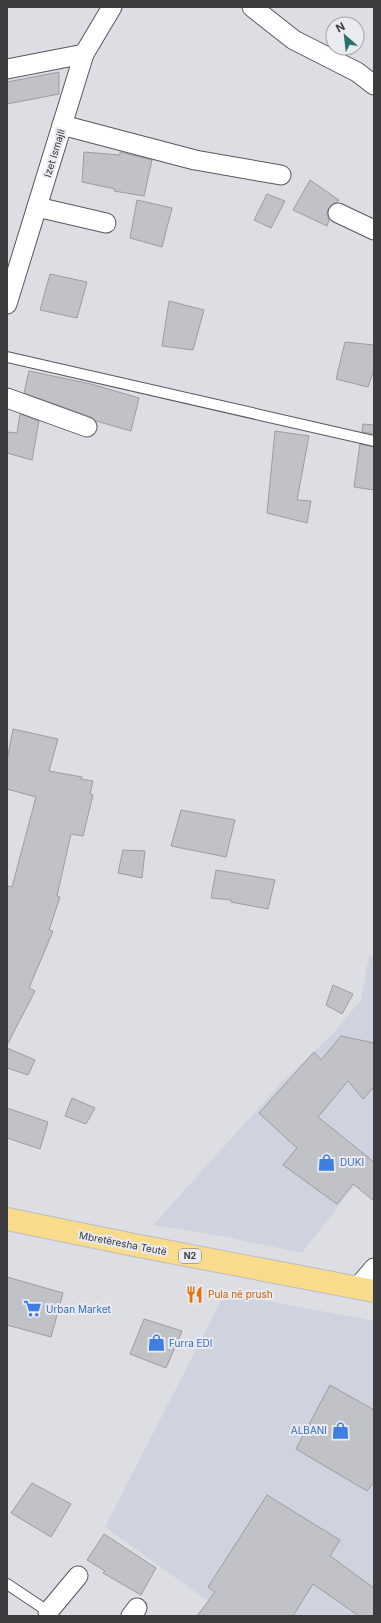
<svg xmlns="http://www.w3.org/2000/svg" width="381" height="1623" font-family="Inter,sans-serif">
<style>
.built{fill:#cfd2df}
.building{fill:#c1c2c8;stroke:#9b9da2}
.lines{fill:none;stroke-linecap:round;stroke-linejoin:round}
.lane-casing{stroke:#57585e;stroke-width:12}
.street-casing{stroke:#57585e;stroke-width:21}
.primary-casing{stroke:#bdbdbe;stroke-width:24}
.lane{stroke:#fff;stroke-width:10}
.street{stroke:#fff;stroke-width:19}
.primary{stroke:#f9dc8b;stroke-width:22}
.labels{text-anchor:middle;stroke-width:4;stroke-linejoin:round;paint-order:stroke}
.shield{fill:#eaebf1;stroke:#707074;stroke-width:1}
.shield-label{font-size:9px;font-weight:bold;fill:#3c3c3f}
.street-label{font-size:10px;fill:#3c3c3f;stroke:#eaebf1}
.shop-label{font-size:10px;fill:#366cbe;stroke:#eaebf1;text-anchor:start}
.food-label{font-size:10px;fill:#c56008;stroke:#eaebf1;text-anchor:start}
</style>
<rect width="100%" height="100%" fill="#dcdee4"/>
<g class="built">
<polygon points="369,956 374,957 374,1161 302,1253 222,1236 153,1225 283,1081 332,1035 361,1000"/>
<polygon points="225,1293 374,1321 374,1616 229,1616 105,1527"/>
</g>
<g class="building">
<polygon points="59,72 59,94 7,104 7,82"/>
<polygon points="84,152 120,155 120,152 152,160 144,196 114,191 115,189 82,182"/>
<polygon points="310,180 339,200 328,209 327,214 329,220 327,226 293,210"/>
<polygon points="267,194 285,201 271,228 254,220"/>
<polygon points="137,200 172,208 162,247 130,238"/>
<polygon points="50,274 87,282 77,318 40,310"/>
<polygon points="169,301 204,310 193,350 162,346"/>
<polygon points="345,342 374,345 374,369 368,387 336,379"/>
<polygon points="29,371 91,384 139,398 131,431 96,421 91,417 24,393"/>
<polygon points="20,414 39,421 32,460 7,453 7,432 17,433"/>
<polygon points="363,424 374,425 374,434 362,432"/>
<polygon points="275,431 309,436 297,500 311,501 307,523 267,513"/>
<polygon points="360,444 374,447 374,490 354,487"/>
<polygon points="13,729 58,739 49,771 82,777 81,779 93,781 90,794 93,795 83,836 71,834 57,896 60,897 49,930 53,931 29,988 35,991 7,1045 7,886 12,887 36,797 7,789 7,760"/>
<polygon points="181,810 235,820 226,857 171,846"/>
<polygon points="123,850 145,851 142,878 118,873"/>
<polygon points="216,870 275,880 268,909 231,902 231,900 211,898"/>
<polygon points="333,985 353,994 342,1014 326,1005"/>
<polygon points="341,1036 374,1043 374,1087 363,1099 348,1081 318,1117 374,1162 374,1201 353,1184 337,1204 283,1165 297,1148 259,1113 314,1052 321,1060"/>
<polygon points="7,1048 35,1060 28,1075 7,1068"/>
<polygon points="72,1098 95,1108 86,1124 65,1116"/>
<polygon points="7,1108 48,1122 40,1149 7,1138"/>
<polygon points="7,1277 63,1293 51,1337 7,1325"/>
<polygon points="144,1319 182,1331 166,1368 130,1354"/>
<polygon points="330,1385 374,1410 374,1482 367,1491 296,1449"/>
<polygon points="32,1483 71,1504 51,1537 11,1513"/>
<polygon points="267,1495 340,1540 330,1556 374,1588 374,1616 359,1616 313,1584 293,1616 197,1616 215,1592 208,1587"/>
<polygon points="104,1534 156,1568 141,1595 103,1573 105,1571 87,1560"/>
</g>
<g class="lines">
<defs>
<g id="lane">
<polyline points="7,357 374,441"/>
<polyline points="7,1584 52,1614"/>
</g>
<g id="street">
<polyline points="252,7 294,40 357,72 374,85"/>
<polyline points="7,69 84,54"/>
<polyline points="62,125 195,160 281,175"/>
<polyline points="37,207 106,223"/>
<polyline points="338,213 374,230"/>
<polyline points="7,304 84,54 112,7"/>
<polyline points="7,398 87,427"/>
<polyline points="357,1288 374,1268"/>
<polyline points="48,1612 78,1576"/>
<polyline points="131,1616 137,1608"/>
</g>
<polyline id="primary" points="7,1219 134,1245 374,1291"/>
</defs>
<use href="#lane" class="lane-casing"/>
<use href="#street" class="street-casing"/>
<use href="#primary" class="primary-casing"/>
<use href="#lane" class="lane"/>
<use href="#street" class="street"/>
<use href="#primary" class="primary"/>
</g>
<defs>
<symbol id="shop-bare" viewBox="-9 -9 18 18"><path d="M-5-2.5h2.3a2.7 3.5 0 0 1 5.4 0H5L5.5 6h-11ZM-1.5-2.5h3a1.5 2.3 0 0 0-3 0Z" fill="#3f7fe0" stroke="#eaebf1" stroke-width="2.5" paint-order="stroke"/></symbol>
<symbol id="restaurant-bare" viewBox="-9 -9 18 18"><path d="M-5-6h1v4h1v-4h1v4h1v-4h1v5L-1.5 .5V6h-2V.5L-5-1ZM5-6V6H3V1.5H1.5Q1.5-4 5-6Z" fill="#e8710a" stroke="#eaebf1" stroke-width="2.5" paint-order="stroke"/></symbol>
<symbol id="supermarket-bare" viewBox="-9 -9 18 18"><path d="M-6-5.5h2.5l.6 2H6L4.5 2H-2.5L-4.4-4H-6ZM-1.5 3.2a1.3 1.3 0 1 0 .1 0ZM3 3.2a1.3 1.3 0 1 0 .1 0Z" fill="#3f7fe0" stroke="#eaebf1" stroke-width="2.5" paint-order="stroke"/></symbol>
</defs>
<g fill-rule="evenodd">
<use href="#shop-bare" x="314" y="1150" width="25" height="25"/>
<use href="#restaurant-bare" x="182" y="1282" width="25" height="25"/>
<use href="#supermarket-bare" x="20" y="1296" width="25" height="25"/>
<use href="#shop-bare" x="144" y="1330" width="25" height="25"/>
<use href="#shop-bare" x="328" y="1418" width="25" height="25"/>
</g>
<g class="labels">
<rect class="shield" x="179" y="1249" width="22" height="14" rx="3"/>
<g class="shield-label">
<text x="190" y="1259">N2</text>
</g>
<g class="street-label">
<text transform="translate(54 153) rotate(-73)" y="4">Izet Ismajli</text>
<text transform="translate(123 1243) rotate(11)" y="4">Mbretëresha Teutë</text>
</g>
<g class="shop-label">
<text x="340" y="1166">DUKI</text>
<text x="46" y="1313">Urban Market</text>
<text x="169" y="1347">Furra EDI</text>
<text x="327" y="1434" text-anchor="end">ALBANI</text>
</g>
<g class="food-label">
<text x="208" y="1298">Pula në prush</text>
</g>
</g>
<rect width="381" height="1623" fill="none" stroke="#3c3c3f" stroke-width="16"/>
<g transform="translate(345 36) rotate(332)"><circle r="19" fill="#eaebf1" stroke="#a4a5aa"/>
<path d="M0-3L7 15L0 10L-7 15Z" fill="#28726d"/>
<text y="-6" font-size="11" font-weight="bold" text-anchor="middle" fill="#3c3c3f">N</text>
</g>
</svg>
